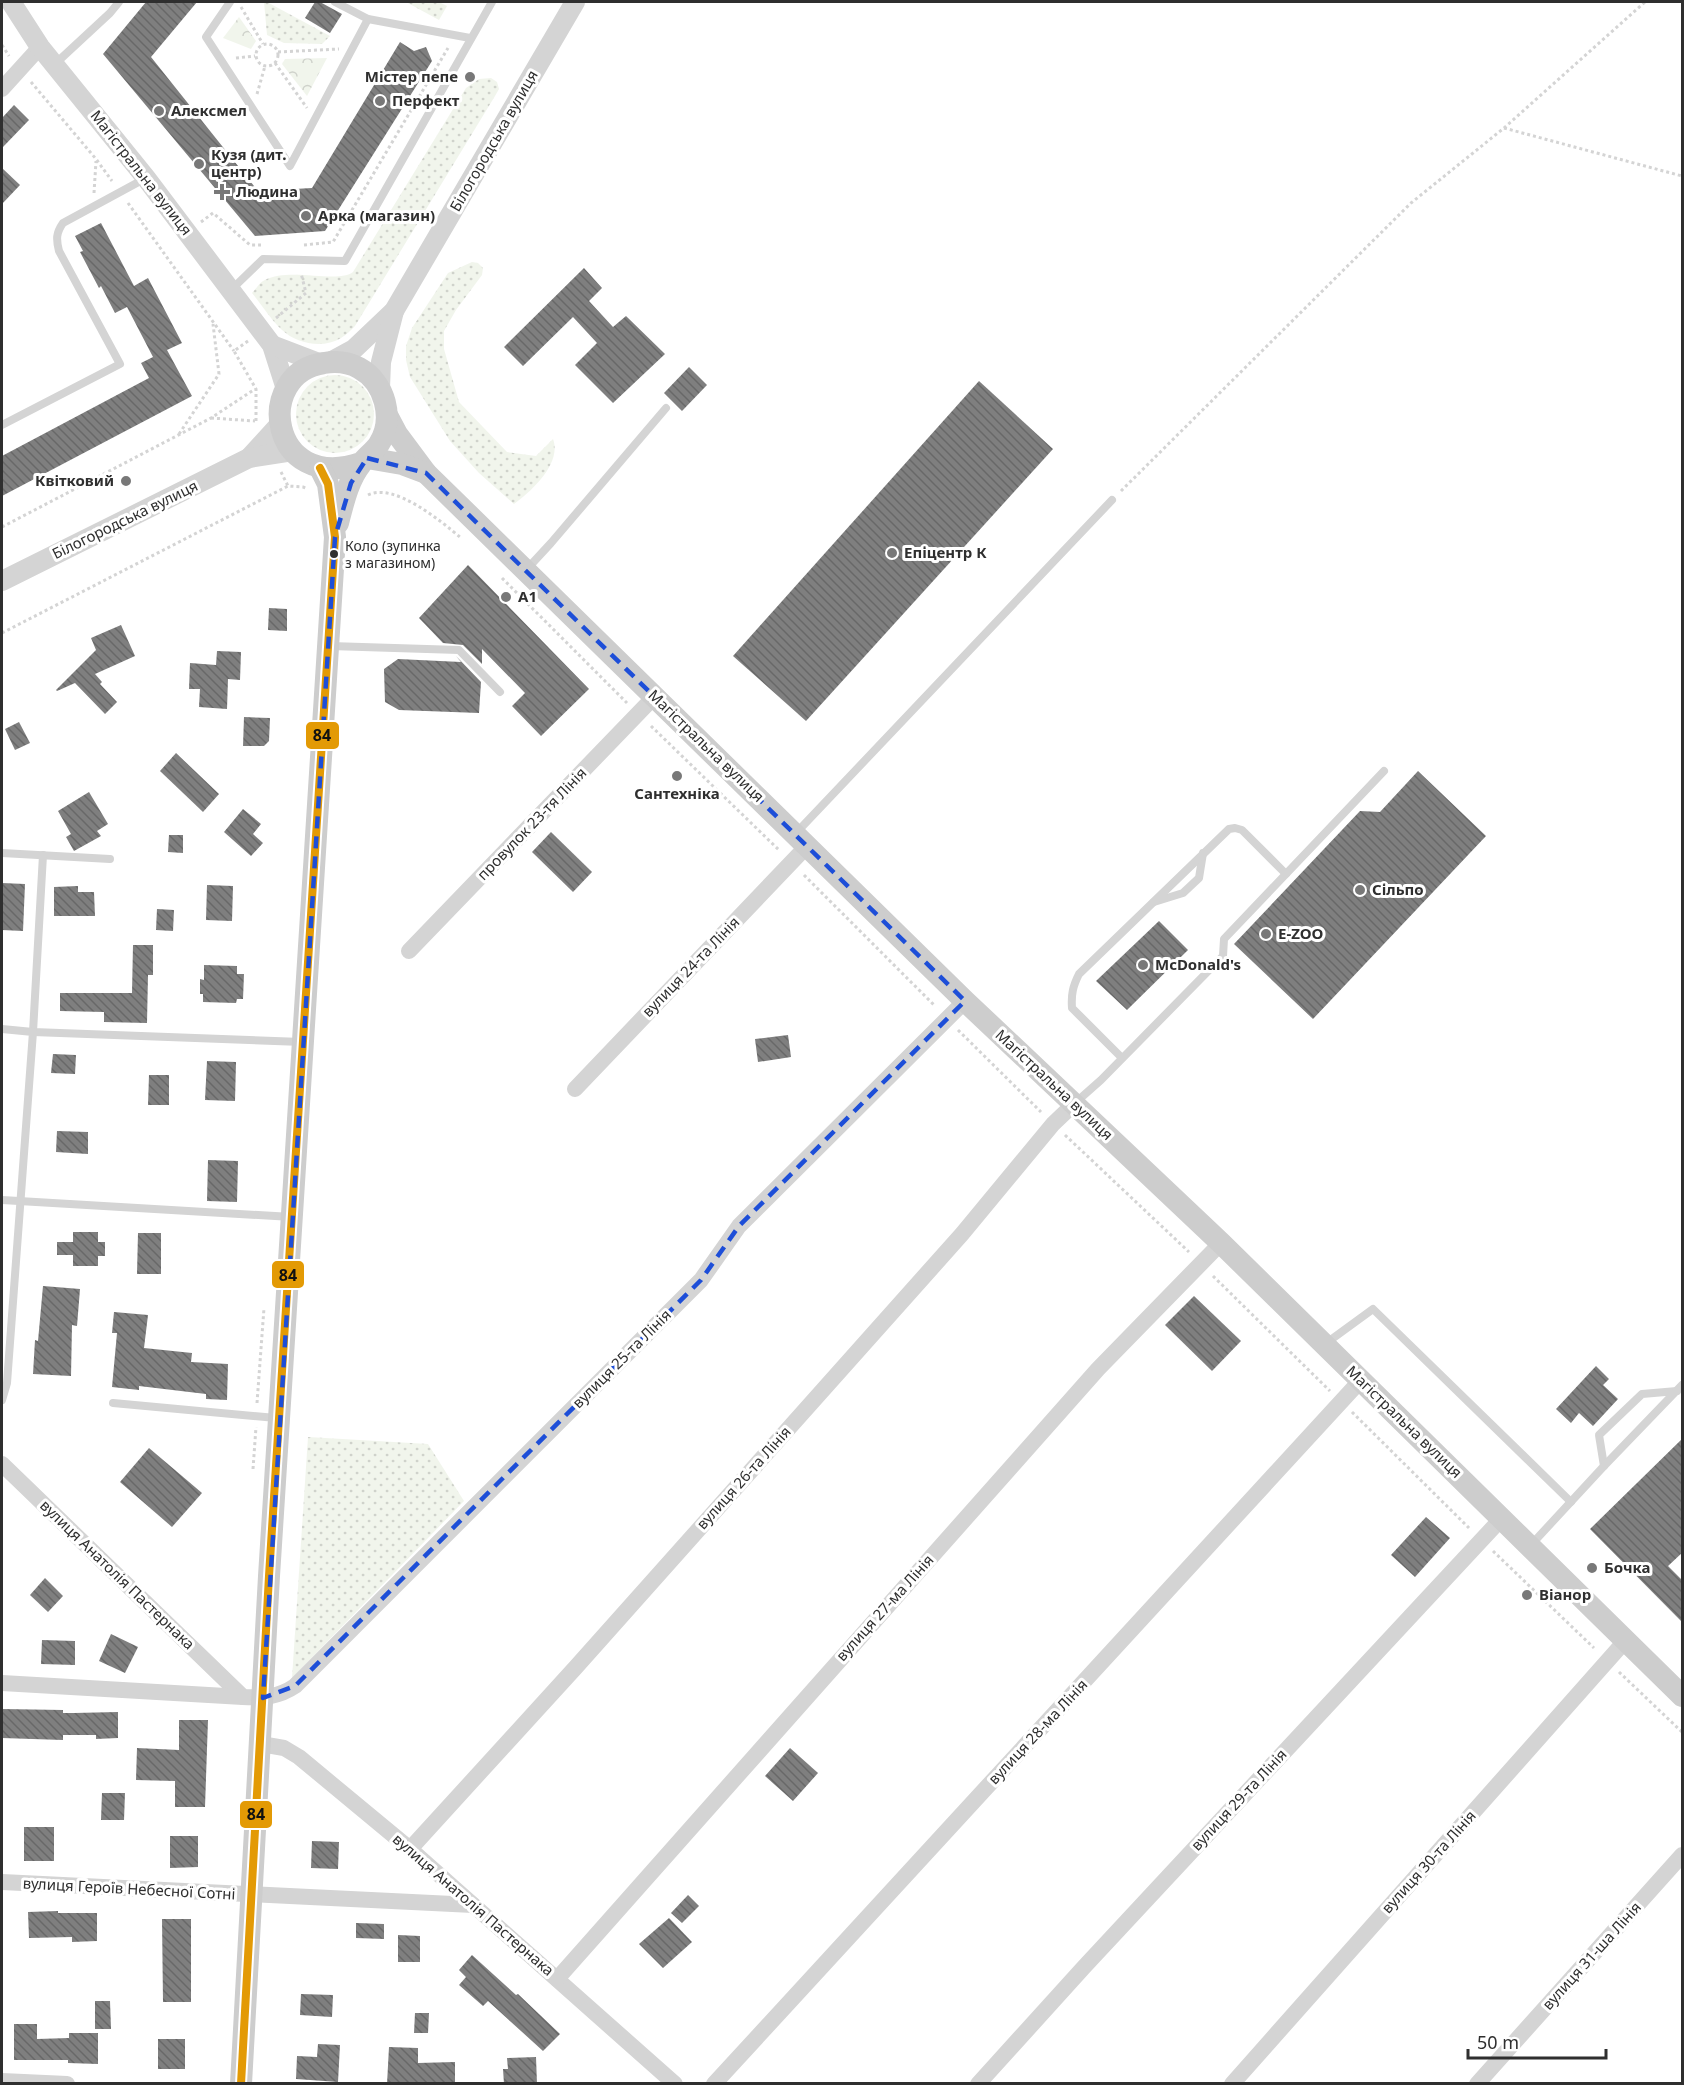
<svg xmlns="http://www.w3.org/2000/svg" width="1684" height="2085" font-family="'Noto Sans',sans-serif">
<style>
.grass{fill:url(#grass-dots)}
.forest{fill:url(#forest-crowns)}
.building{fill:url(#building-back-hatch)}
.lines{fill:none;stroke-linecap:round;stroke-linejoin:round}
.path{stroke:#d4d4d4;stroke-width:3;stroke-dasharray:3 3;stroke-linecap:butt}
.service{stroke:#d4d4d4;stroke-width:8}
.minor{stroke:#d4d4d4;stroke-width:16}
.tertiary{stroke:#d4d4d4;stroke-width:20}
.secondary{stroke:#cdcdcd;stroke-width:22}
.bus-1-casing{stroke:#fff;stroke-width:12}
.bus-1{stroke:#e39a05;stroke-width:8}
.marked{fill:none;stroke:#1d4ed8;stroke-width:4.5;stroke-dasharray:12 8;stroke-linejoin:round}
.poi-dot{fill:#787878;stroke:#fff;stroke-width:2}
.bus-dot{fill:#2f2f2f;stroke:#fff;stroke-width:2}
.labels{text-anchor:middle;stroke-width:6;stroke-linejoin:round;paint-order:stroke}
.bus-label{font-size:14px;fill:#2f2f2f;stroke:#fff;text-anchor:start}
.poi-label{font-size:15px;font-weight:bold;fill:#2f2f2f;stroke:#fff;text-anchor:start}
.street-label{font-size:15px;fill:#2f2f2f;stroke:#fff}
.line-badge{stroke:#fff;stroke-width:2}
.pale-badge-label{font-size:16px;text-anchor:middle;font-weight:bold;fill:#111}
</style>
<defs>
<pattern id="grass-dots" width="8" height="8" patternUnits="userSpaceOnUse" patternTransform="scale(1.5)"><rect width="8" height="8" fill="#f1f5ec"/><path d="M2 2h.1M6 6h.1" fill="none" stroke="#cfd2cb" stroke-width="1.8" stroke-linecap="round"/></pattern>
<pattern id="forest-crowns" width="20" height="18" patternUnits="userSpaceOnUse" patternTransform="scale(1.5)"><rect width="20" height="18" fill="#f1f5ec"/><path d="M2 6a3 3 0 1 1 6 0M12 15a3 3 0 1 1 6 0" fill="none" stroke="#cfd2cb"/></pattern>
<pattern id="building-back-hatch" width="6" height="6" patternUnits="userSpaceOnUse" patternTransform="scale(1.5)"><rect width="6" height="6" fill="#7f7f7f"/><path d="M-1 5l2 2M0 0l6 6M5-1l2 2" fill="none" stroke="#686868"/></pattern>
</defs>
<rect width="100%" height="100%" fill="#fff"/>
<g class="grass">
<polygon points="264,2 267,2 330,36 322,44 284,43 267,35"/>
<polygon points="406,2 439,2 447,6 439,20"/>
<path d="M491,78L497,82L499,89L495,96L355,326C351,330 346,335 341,338C323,349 297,344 282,330C271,320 262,305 252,293C256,289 260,282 265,280C290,267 338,284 353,272L466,88L479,79Z"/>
<path d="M472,262L478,263L483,268L482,275L456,310L444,331V349L459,402L507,452L536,456L553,439C562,463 532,491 514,504L479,473L450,441L410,377L406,360V346L412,328L448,273Z"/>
<circle cx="335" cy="414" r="39"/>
<polygon points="308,1437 428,1444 464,1501 292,1678"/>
</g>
<g class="forest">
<polygon points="239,17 256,41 251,49 223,38"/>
<polygon points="327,58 307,96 282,64 285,59"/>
</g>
<g class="building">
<polygon points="146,2 197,2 151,57 258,191 312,188 400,42 414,51 426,47 432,61 325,231 255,236 103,54"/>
<polygon points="315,2 320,2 342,14 330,33 305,18"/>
<polygon points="14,105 29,120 2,148 2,118"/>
<polygon points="2,168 20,185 2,204"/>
<polygon points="101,223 134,286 148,278 182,343 167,350 192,396 2,496 2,456 149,378 141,363 153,357 127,307 115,313 101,286 99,288 80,252 83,251 75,236"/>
<polygon points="584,268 602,288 589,301 613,327 626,316 665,354 613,403 575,365 597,343 573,317 523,366 504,347"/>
<polygon points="689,367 707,385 682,411 664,393"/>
<polygon points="979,381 1053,449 806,721 733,656"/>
<polygon points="468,565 589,689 541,736 512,706 525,693 482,649 482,664 463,645 443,643 419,618"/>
<polygon points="269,608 287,609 287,631 268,630"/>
<polygon points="121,625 135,656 95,674 102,682 100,684 117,702 105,714 75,683 57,691 56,690 96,650 91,638"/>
<polygon points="217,651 241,652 240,680 228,679 227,709 199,707 200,689 189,689 190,663 216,665"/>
<polygon points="456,656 481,682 479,713 399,710 385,702 384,669 398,659 461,662"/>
<polygon points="244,717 270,718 269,741 264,746 243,746"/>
<polygon points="19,722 30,743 15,750 5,729"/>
<polygon points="176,753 219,794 203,812 160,771"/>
<polygon points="1418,771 1486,836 1313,1019 1234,944 1360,811 1380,812"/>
<polygon points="89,792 108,824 97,831 101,836 74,851 66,837 71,834 58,811"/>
<polygon points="243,809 261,824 253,834 263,843 251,856 224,832"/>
<polygon points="551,832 592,872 573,892 532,852"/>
<polygon points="169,835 183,835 183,853 168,852"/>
<polygon points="2,883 25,884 23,931 2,930"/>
<polygon points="207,885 233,886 232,921 206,920"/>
<polygon points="78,886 78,892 94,892 95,916 54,916 54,887"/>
<polygon points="157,909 174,910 173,931 156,930"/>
<polygon points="1159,921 1188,950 1127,1010 1096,981"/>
<polygon points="133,945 153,945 153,975 148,975 147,1023 104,1022 104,1012 60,1011 60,993 132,993"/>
<polygon points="204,965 237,966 237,974 244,974 243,999 237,999 236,1003 203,1002 203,994 200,994 200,979 204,980"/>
<polygon points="788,1035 791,1057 758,1062 755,1039"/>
<polygon points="53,1054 76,1055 75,1074 51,1073"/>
<polygon points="207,1061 236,1062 235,1101 205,1100"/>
<polygon points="149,1075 169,1075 169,1105 148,1105"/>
<polygon points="57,1131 88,1132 88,1154 56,1152"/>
<polygon points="208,1160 238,1161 237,1202 207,1201"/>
<polygon points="73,1232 98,1232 98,1242 105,1242 105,1256 98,1256 98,1266 73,1266 73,1255 57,1255 57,1242 73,1242"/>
<polygon points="138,1233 161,1233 161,1274 137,1274"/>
<polygon points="43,1286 80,1289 77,1326 72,1325 71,1376 33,1374 35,1340 38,1341"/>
<polygon points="1194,1296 1241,1341 1212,1371 1165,1325"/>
<polygon points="114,1312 148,1315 144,1348 192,1353 191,1362 228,1364 227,1400 206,1399 206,1394 139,1386 139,1390 112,1387 117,1333 112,1333"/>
<polygon points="1596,1366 1609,1379 1603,1385 1618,1399 1593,1426 1579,1413 1571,1423 1556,1409"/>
<polygon points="1683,1438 1683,1552 1668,1566 1683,1581 1683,1623 1590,1529"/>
<polygon points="149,1448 202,1493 172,1527 120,1482"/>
<polygon points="1426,1517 1450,1538 1415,1577 1391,1555"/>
<polygon points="45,1578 63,1596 48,1612 30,1595"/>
<polygon points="111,1634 138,1647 125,1673 99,1661"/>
<polygon points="42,1640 75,1641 75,1665 41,1664"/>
<polygon points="2,1709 63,1710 63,1713 74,1713 74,1715 74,1713 118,1712 118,1738 96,1739 96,1735 63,1735 63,1740 2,1738"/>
<polygon points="179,1720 208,1720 205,1807 175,1807 175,1781 136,1780 137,1748 179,1750"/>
<polygon points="790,1748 818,1773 793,1801 765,1776"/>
<polygon points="102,1793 125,1793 124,1820 101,1820"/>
<rect x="24" y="1827" width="30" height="34"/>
<polygon points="170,1836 198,1836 198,1867 170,1868"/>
<polygon points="312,1841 339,1842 338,1869 311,1868"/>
<polygon points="688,1895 699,1906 682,1923 671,1913"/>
<polygon points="58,1911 58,1913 97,1913 97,1941 72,1942 72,1937 29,1938 28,1912"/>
<polygon points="669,1918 692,1942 663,1968 639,1944"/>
<polygon points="162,1919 191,1919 191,2002 163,2002"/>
<polygon points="356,1923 384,1924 384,1939 356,1938"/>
<polygon points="398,1935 420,1936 420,1962 398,1962"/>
<polygon points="472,1955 516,1995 518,1994 560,2034 543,2051 488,2001 483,2006 459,1985 466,1977 459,1970"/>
<polygon points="301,1994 333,1995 332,2017 300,2015"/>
<polygon points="95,2001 110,2001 111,2029 95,2029"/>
<polygon points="415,2013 429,2013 428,2033 414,2033"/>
<polygon points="14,2024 37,2024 37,2039 69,2038 69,2033 98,2033 98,2064 68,2063 68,2060 14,2060"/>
<rect x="158" y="2039" width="27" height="30"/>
<polygon points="318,2044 340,2045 338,2082 296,2079 297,2056 317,2057"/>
<polygon points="389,2047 418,2048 418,2063 455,2062 455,2084 387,2084"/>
<polygon points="536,2057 537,2084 504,2084 503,2069 508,2069 507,2058"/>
</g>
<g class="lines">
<g class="path">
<polyline points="241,7 263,44"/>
<circle cx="267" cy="55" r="11"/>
<polyline points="2,45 9,56"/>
<polyline points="278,52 339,49"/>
<polyline points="236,58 255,56"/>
<polyline points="275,63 307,108"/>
<polyline points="31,82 96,159 112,181"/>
<polyline points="257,94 265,66"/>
<polyline points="1504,128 1682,176"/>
<polyline points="94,193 96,161"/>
<polyline points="128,203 234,351"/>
<polyline points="201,222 213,213 250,245 261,245"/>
<polyline points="304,245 333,242 448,48"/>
<polyline points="276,318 306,293 301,273"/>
<polyline points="248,341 234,351 256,389 256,424"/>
<polyline points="211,418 255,421"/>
<polyline points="179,434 219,374 213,324"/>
<polyline points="281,472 288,486"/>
<polyline points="1121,491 1411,203 1504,128 1645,2"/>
<path d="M368,495C394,482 441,521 461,538"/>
<polyline points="2,527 211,418 255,389"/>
<polyline points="502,578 627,703"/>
<polyline points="2,633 288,486 303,487 308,489"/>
<polyline points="651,726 780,851"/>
<polyline points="804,875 935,1006"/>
<polyline points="958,1030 1041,1112"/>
<polyline points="1065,1135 1189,1252"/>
<polyline points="1213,1276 1330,1391"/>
<polyline points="257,1403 264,1308"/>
<polyline points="1352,1412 1469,1528"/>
<polyline points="253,1469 256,1427"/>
<polyline points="1493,1551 1594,1648"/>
<polyline points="1619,1672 1682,1732"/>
</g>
<g class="service">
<polyline points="230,2 206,37 290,166 368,19"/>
<polyline points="335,2 368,19 470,38"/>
<polyline points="55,64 110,13 119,2"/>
<polyline points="232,289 263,259 345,261 492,2"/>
<path d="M2,425L120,364L59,251C56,239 56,233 63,223L146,178"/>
<polyline points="527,569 551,543 666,408"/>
<polyline points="330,646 459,650 500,692"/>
<polyline points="797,832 1112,500"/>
<polyline points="2,853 110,859"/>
<polyline points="43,855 33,1032 302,1042"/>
<polyline points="1154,902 1183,893 1199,878 1203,853"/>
<polyline points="2,1029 33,1032 7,1383 2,1400"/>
<path d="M1122,1058L1072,1008C1071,994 1073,986 1079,974L1229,829L1235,828L1242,830L1286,874"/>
<polyline points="1075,1103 1101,1080 1223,956 1224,939 1384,771"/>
<polyline points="2,1200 292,1217"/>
<polyline points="1325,1344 1373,1309 1571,1502"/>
<polyline points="113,1403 276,1418"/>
<polyline points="1604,1466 1599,1435 1642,1394 1677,1391"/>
<polyline points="1530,1546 1604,1466 1682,1385"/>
</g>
<g class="minor">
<polyline points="2,89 40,47"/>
<polyline points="409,951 655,696"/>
<polyline points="575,1089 808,845"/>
<path d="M2,1464L243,1697C263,1698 279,1697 295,1686L701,1280L739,1226L965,1001"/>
<polyline points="2,1683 243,1697"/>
<polyline points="261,1744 284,1748 299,1757 410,1849 675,2084"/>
<polyline points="410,1849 576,1667 962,1234 1053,1124 1074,1104"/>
<polyline points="2,1882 473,1905"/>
<polyline points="557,1979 1098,1369 1221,1243"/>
<polyline points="2,2081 67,2084"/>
<polyline points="714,2084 1361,1380"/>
<polyline points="978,2084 1084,1967 1502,1518"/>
<polyline points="1232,2084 1626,1640"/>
<polyline points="1477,2084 1682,1855"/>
</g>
<g class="tertiary">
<polyline points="11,2 40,47 146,178 272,345 286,389"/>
<polyline points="272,345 319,363"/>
<polyline points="332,361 354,349 394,311 575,2"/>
<polyline points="380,388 381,362 394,311"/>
<polyline points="249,458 280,424"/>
<polyline points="2,581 249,458 293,451"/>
</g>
<g class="secondary">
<polyline points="387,415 397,434 426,473 965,1001 1221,1243 1682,1696"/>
<polyline points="367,458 402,464 426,473"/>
<path d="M338,523C343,504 348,480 361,464C366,456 374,452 379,444C395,419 385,382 359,368C348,362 336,361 324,363C253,373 269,494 361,463"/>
<polyline points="241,2084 269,1576 335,537 328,484 320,468"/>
</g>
<defs>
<polyline id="bus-1" points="241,2084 269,1576 335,537 328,484 320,468"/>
</defs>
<use href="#bus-1" class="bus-1-casing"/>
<use href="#bus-1" class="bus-1"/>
</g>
<path class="marked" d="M367,458L426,473L965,1001L739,1226L701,1280L295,1686L263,1698L335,537L351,483Z"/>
<g class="poi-dot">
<circle cx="470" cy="77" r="6"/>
<circle cx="380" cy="101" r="6"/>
<circle cx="159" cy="111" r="6"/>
<circle cx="199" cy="164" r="6"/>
<path d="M219 183h6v6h6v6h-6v6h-6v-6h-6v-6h6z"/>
<circle cx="306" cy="216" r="6"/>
<circle cx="126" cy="481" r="6"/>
<circle cx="892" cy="553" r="6"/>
<circle cx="506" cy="597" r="6"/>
<circle cx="677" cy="776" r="6"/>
<circle cx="1360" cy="890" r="6"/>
<circle cx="1266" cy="934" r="6"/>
<circle cx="1143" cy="965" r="6"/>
<circle cx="1592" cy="1568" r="6"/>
<circle cx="1527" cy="1595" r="6"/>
</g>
<circle class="bus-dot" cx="334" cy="554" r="5"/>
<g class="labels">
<g class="bus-label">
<text x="345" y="551">Коло (зупинка<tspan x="345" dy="17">з магазином)</tspan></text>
</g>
<g class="poi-label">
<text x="458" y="82" text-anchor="end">Містер пепе</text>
<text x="392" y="106">Перфект</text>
<text x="171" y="116">Алексмел</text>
<text x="211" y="160">Кузя (дит.<tspan x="211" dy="17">центр)</tspan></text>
<text x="236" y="197">Людина</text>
<text x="318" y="221">Арка (магазин)</text>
<text x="114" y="486" text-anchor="end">Квітковий</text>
<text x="904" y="558">Епіцентр К</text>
<text x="518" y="602">А1</text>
<text x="677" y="799" text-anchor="middle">Сантехніка</text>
<text x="1372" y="895">Сільпо</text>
<text x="1278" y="939">E-ZOO</text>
<text x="1155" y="970">McDonald's</text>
<text x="1604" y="1573">Бочка</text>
<text x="1539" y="1600">Віанор</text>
</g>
<g class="street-label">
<text transform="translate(494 141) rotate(-60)" y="5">Білогородська вулиця</text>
<text transform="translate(141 173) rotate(52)" y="5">Магістральна вулиця</text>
<text transform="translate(125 520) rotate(-26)" y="5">Білогородська вулиця</text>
<text transform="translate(706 746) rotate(44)" y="5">Магістральна вулиця</text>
<text transform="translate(532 824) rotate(-46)" y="5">провулок 23-тя Лінія</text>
<text transform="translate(691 967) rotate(-46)" y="5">вулиця 24-та Лінія</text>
<text transform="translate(1054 1085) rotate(43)" y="5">Магістральна вулиця</text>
<text transform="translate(622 1359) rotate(-45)" y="5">вулиця 25-та Лінія</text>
<text transform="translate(1404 1422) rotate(44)" y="5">Магістральна вулиця</text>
<text transform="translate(744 1478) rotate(-48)" y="5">вулиця 26-та Лінія</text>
<text transform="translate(117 1575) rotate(44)" y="5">вулиця Анатолія Пастернака</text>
<text transform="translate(885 1608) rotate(-48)" y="5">вулиця 27-ма Лінія</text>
<text transform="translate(1038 1732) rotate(-47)" y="5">вулиця 28-ма Лінія</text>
<text transform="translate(1239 1800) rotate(-47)" y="5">вулиця 29-та Лінія</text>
<text transform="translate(1429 1862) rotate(-48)" y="5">вулиця 30-та Лінія</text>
<text transform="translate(129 1889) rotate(3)" y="5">вулиця Героїв Небесної Сотні</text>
<text transform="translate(473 1905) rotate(41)" y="5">вулиця Анатолія Пастернака</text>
<text transform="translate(1592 1956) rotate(-48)" y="5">вулиця 31-ша Лінія</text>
</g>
</g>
<g class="line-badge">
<rect x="305" y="721" width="35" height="29" rx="6" fill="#e39a05"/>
<rect x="271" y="1260" width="34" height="29" rx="6" fill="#e39a05"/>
<rect x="239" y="1800" width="34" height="29" rx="6" fill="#e39a05"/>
</g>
<g class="pale-badge-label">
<text x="322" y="741">84</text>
<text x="288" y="1281">84</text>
<text x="256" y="1820">84</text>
</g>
<rect width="1684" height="2085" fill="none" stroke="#2f2f2f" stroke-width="6"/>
<path d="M1468 2049v9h138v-9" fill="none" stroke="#2f2f2f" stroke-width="3"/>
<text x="1477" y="2049" font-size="18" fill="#2f2f2f" stroke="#ffffff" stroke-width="4.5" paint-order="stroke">50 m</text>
</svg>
